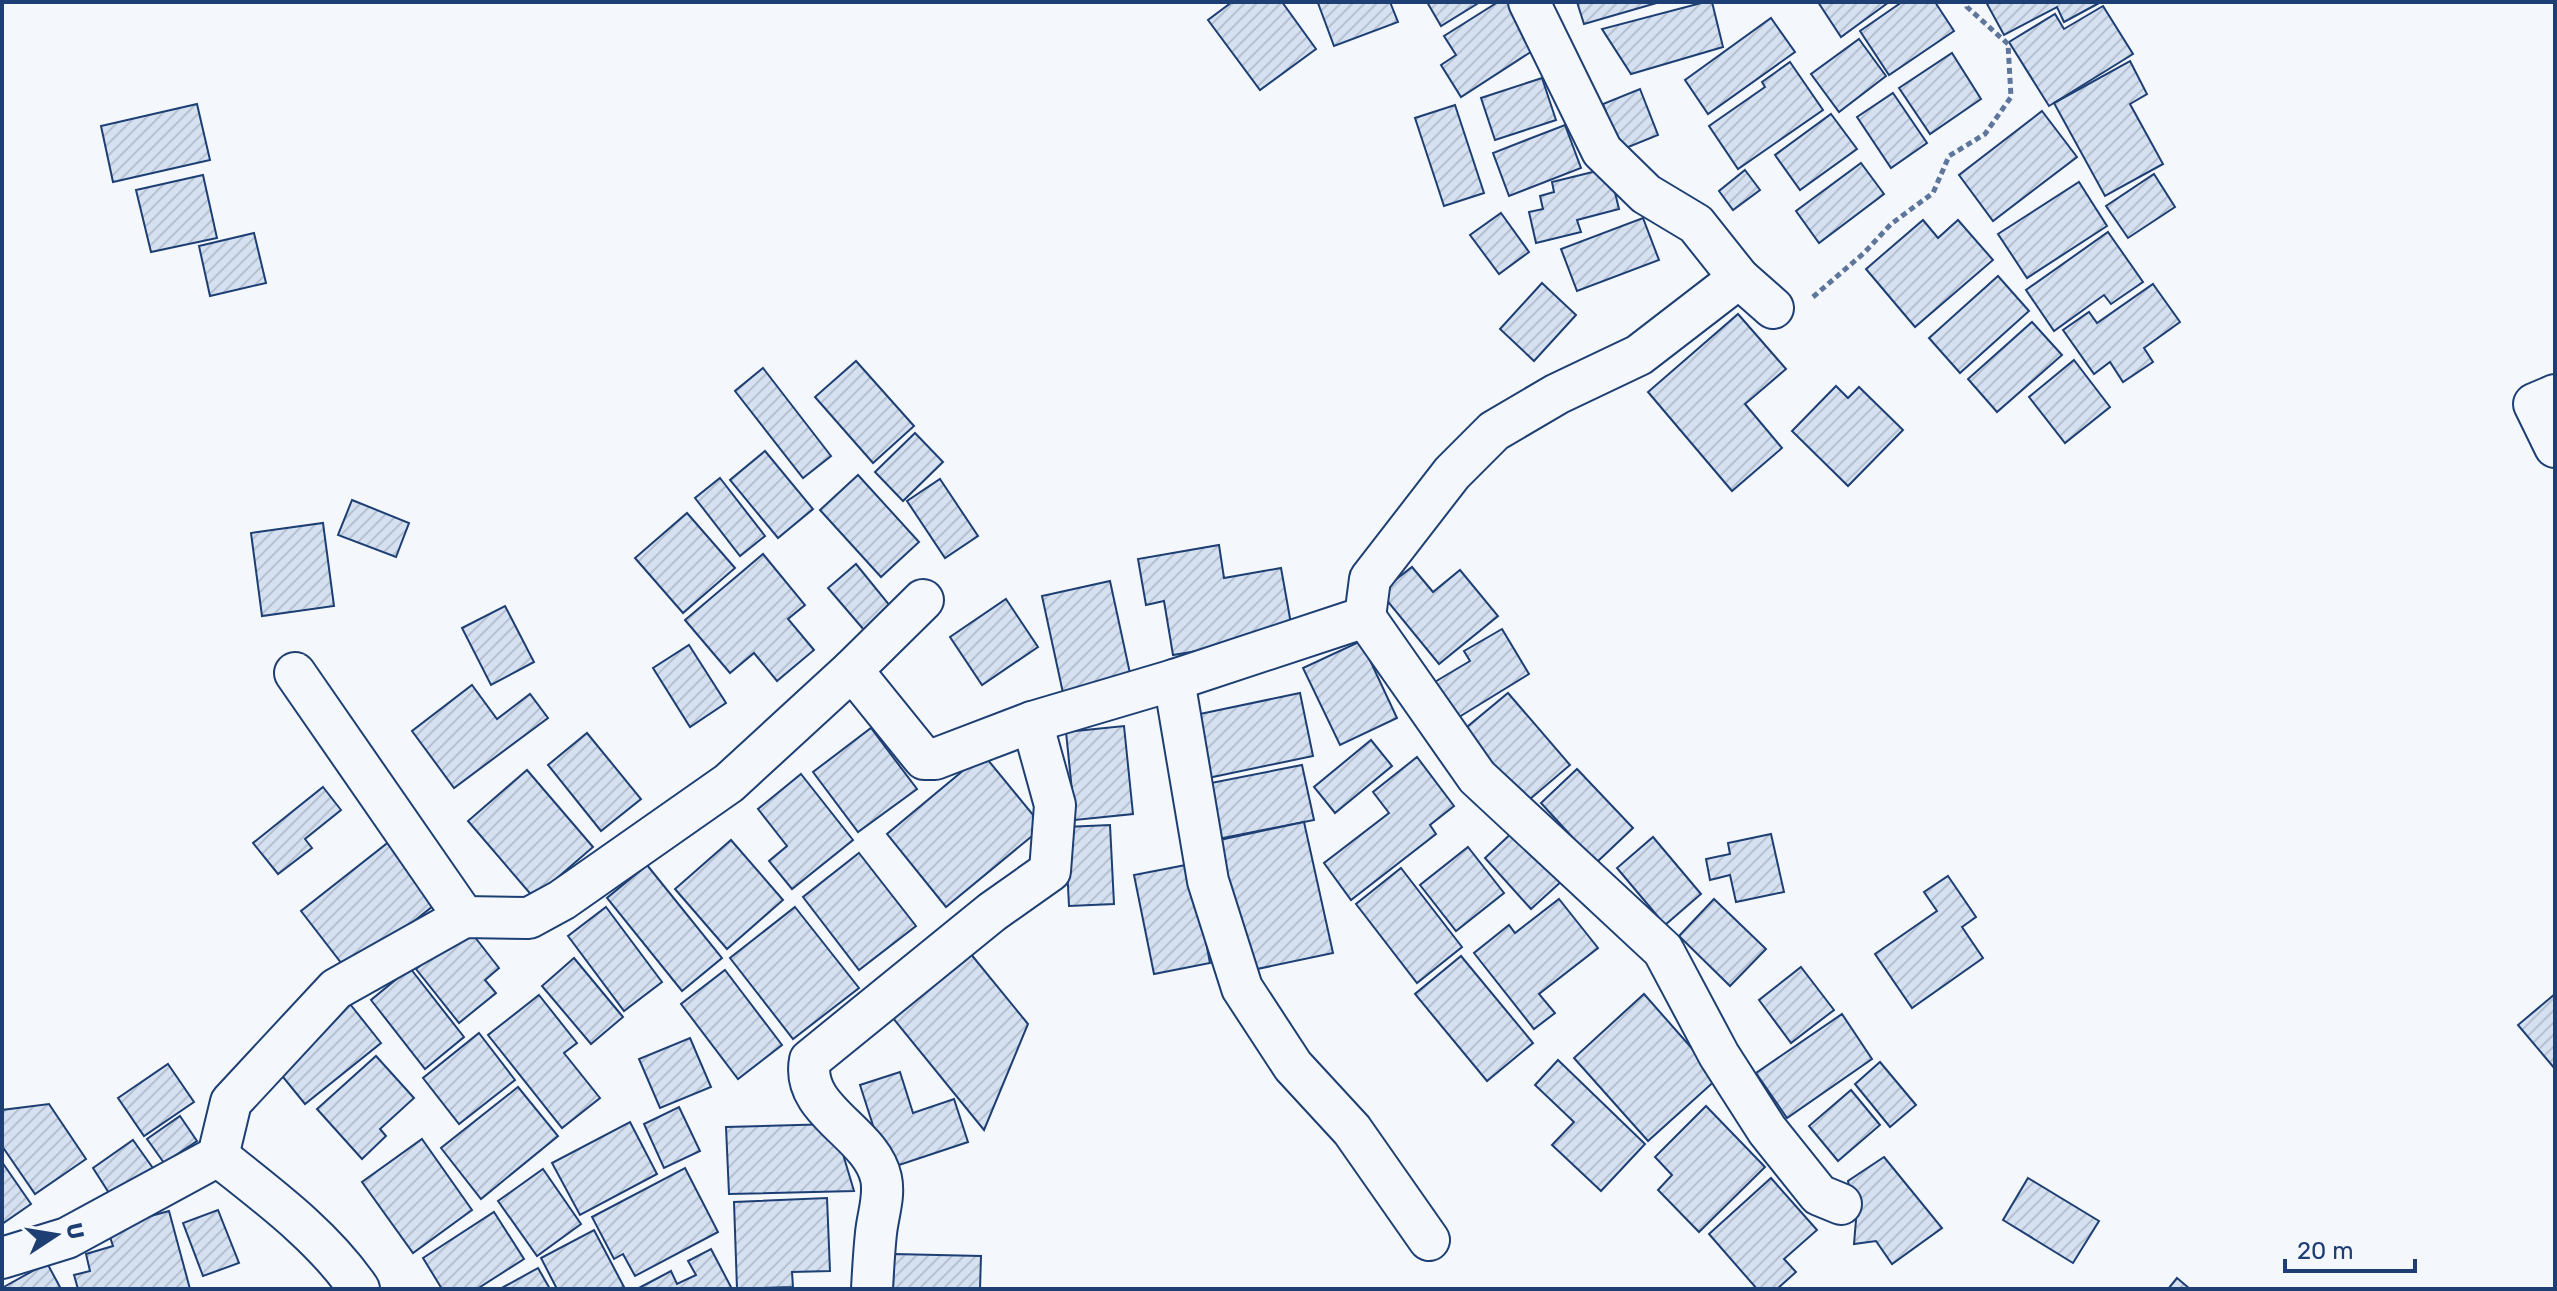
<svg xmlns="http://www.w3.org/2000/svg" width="2557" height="1291" font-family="Rubik,sans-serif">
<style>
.building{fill:url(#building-hatch);stroke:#1d3f73;stroke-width:2}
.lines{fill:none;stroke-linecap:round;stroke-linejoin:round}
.minor-casing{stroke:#1d3f73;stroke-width:44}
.path{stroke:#5e769c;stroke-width:5;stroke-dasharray:6 4;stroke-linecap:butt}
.minor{stroke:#f4f7fb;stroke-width:40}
</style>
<defs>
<pattern id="building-hatch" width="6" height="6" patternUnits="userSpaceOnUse" patternTransform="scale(2)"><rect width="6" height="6" fill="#d5e0f0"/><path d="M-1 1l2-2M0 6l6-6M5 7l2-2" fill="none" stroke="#b6c1d1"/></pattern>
</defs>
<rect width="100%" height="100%" fill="#f4f7fb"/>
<g class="building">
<polygon points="1232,2 1282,2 1316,49 1260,90 1208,20"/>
<polygon points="1390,2 1398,22 1334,46 1318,3"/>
<polygon points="1427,2 1480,2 1441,26"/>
<polygon points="1498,2 1513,2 1540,46 1461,97 1441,65 1456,55 1444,36"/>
<polygon points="1577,2 1660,2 1584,24"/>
<polygon points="1705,2 1712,2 1723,47 1631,74 1602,29"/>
<polygon points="1818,2 1889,2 1841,37"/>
<polygon points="1902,2 1935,2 1954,31 1889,75 1860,31"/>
<polygon points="1986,2 2101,2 2064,22 2057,7 2004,35"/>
<polygon points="2103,6 2133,54 2049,106 2009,42 2055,14 2064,29"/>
<polygon points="1771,18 1795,52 1708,114 1685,80"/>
<polygon points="1859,39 1886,76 1839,112 1811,74"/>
<polygon points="1952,53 1981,99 1930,134 1899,88"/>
<polygon points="2130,61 2147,94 2130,104 2163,164 2105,196 2054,103"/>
<polygon points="1790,62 1823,110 1738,169 1709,126 1765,87 1762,82"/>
<polygon points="1542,78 1556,120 1495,140 1481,98"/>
<polygon points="1640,89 1658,135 1621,150 1603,104"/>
<polygon points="1893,93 1927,143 1891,168 1857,117"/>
<polygon points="197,104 210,160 113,182 101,126"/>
<polygon points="1455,105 1484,193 1444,206 1415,118"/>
<polygon points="2042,111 2077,157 1993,221 1959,175"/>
<polygon points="1831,114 1857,149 1800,190 1775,155"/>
<polygon points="1565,125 1581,168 1509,196 1493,153"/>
<polygon points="1861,163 1884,194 1819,243 1796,211"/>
<polygon points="1609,168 1619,209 1577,220 1581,232 1536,243 1529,212 1543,209 1540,196 1554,192 1552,182"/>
<polygon points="1745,170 1760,190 1733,210 1719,191"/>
<polygon points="2154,174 2175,207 2128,238 2106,206"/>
<polygon points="203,175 217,238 151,252 136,190"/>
<polygon points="2079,182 2107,226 2027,278 1998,234"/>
<polygon points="1501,213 1529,252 1499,274 1470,235"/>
<polygon points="1643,218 1659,260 1577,291 1561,249"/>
<polygon points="1923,220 1938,238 1958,220 1993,260 1915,327 1866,269"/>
<polygon points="2108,232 2143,282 2111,304 2104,295 2054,331 2026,290"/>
<polygon points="254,233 266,283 210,296 199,246"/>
<polygon points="1998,276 2029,311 1960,373 1929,338"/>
<polygon points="1542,283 1576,315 1534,361 1500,329"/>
<polygon points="2153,284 2180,322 2144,348 2153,362 2123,382 2110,362 2094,374 2063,330 2089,312 2097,323"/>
<polygon points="1738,314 1786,369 1745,404 1782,448 1732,491 1648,392"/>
<polygon points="2032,322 2062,355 1997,412 1968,379"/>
<polygon points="2074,360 2110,407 2065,443 2029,397"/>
<polygon points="856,361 914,426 873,463 815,397"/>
<polygon points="763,368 831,456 803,478 735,391"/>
<polygon points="1836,386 1848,398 1859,387 1903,430 1848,486 1792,431"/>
<polygon points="915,433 943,462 903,501 875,472"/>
<polygon points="765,451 813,509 778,538 730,480"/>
<polygon points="858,475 919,542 881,577 820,510"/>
<polygon points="720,478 765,536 740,556 695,498"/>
<polygon points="940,479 978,536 945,558 907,501"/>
<polygon points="352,500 409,523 396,557 338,535"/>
<polygon points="687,513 735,568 683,613 635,558"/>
<polygon points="323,523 334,606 262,616 251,533"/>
<polygon points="1219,545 1224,578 1281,568 1293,635 1173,655 1164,601 1146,605 1138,559"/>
<polygon points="763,554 805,605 788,619 814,650 777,681 754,653 730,673 685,620"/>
<polygon points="856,564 891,607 864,630 828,588"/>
<polygon points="1412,567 1433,592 1460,570 1498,616 1439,664 1380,592"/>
<polygon points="1110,581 1131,678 1063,693 1042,596"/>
<polygon points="1006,599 1038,647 982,685 950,637"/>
<polygon points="505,606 534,662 491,685 462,628"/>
<polygon points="1502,629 1529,674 1451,722 1428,686 1470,661 1464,651"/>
<polygon points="1361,641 1397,718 1340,745 1303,668"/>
<polygon points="689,645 726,703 690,727 653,668"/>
<polygon points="472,685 497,719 530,694 548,718 454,788 412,731"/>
<polygon points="1300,693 1313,756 1208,778 1195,715"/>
<polygon points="1508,693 1570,765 1522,806 1461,732"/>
<polygon points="1124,726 1133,814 1075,820 1066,732"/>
<polygon points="871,728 917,789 858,832 813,772"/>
<polygon points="587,733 641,799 601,831 548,765"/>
<polygon points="1371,740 1392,766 1335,813 1314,787"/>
<polygon points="983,754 1043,827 946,907 887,834"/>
<polygon points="1417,757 1454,806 1430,825 1436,834 1351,900 1324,863 1389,813 1373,792"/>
<polygon points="1302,765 1314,820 1218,839 1206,784"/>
<polygon points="1577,769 1633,828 1596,863 1541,803"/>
<polygon points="527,770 593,847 534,898 468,821"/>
<polygon points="801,774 853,840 792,889 769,861 787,846 758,809"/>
<polygon points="323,787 341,810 305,839 312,848 278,874 253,843"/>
<polygon points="1304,822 1333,953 1243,972 1215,841"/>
<polygon points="1110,825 1114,904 1069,906 1065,827"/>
<polygon points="1516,829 1563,880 1531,909 1485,858"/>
<polygon points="1771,834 1784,892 1736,902 1730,875 1710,880 1706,859 1730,854 1728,843"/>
<polygon points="1653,837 1701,894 1665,925 1617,868"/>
<polygon points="731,840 783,900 727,949 675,889"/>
<polygon points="390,841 438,902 349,973 301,911"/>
<polygon points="1468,847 1504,893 1456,931 1420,885"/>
<polygon points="859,853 916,926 859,970 803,897"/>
<polygon points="1191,864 1210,963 1154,974 1134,875"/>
<polygon points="647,865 722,958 682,991 607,898"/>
<polygon points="1401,868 1462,947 1417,983 1356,904"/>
<polygon points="1948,876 1976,917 1962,927 1983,958 1912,1008 1875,954 1937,911 1924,892"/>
<polygon points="1559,899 1598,948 1539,994 1555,1013 1534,1029 1474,953 1509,925 1515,933"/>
<polygon points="1714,899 1766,949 1730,986 1679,936"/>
<polygon points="606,907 662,982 624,1011 568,936"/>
<polygon points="795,907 859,988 793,1039 730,958"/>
<polygon points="467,927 499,968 485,980 496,993 459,1023 416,969"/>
<polygon points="970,953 1028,1024 984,1130 892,1017"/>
<polygon points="1461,956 1533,1043 1487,1081 1415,994"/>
<polygon points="574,958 623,1017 591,1044 542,986"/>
<polygon points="1801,967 1834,1010 1791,1043 1759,1000"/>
<polygon points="410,968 464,1037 425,1069 371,1000"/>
<polygon points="725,970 782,1045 738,1079 681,1004"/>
<polygon points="1644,994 1718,1078 1648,1141 1574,1058"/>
<polygon points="2555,994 2555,1069 2518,1025"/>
<polygon points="539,995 577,1043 564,1053 600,1098 562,1128 488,1035"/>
<polygon points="350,1004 381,1043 305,1104 274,1066"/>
<polygon points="1842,1014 1872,1059 1787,1118 1756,1073"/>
<polygon points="479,1033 515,1080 459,1124 423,1078"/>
<polygon points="690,1038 711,1087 660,1108 639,1059"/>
<polygon points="376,1056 414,1098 380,1129 386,1136 362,1159 317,1109"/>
<polygon points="1558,1060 1645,1144 1601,1191 1552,1145 1574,1122 1535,1085"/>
<polygon points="1880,1062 1916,1105 1890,1127 1855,1084"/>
<polygon points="168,1064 194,1102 144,1136 118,1098"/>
<polygon points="900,1072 913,1113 954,1099 968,1142 887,1169 860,1085"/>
<polygon points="518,1087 558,1136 481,1199 441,1148"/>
<polygon points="1851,1090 1880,1125 1838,1161 1809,1126"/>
<polygon points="49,1104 86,1159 35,1194 2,1146 2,1110"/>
<polygon points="1706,1106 1765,1167 1699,1232 1658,1190 1672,1175 1655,1157"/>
<polygon points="679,1107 700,1151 664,1168 644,1124"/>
<polygon points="180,1116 197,1141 164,1163 147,1139"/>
<polygon points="630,1122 657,1174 580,1215 552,1163"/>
<polygon points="834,1124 854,1191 729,1194 726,1127"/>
<polygon points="422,1139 472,1210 413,1253 362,1182"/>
<polygon points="133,1140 160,1178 118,1207 93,1168"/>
<polygon points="1884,1157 1942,1228 1892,1264 1876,1241 1854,1244 1856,1220 1848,1181"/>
<polygon points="2,1162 31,1204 2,1224"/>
<polygon points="685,1168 718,1232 635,1276 623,1254 614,1259 592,1217"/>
<polygon points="543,1169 581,1224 537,1256 498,1201"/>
<polygon points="1771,1178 1817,1230 1784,1259 1796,1272 1777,1289 1757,1289 1709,1234"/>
<polygon points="2028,1178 2099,1221 2073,1263 2003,1220"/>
<polygon points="827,1198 830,1271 792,1272 793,1287 737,1289 734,1202"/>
<polygon points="218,1210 239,1263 203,1276 183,1223"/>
<polygon points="169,1211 190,1289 78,1289 74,1275 90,1271 86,1254 113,1246 107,1228"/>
<polygon points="494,1212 524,1259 477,1289 442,1289 423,1258"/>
<polygon points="594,1230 624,1287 619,1289 557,1289 541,1258"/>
<polygon points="711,1249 732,1289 637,1289 671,1271 677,1284 696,1275 688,1261"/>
<polygon points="894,1254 981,1256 980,1289 893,1289"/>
<polygon points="47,1263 61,1289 2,1289 2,1288"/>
<polygon points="538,1268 550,1289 500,1289"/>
<polygon points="2177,1278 2190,1289 2168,1289"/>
</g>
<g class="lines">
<defs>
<g id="minor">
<polyline points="1529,2 1602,151 1646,194 1696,224 1739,278 1773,308"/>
<polyline points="2555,395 2534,404 2555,447"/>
<polyline points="1365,617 1477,777 1663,950 1719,1055 1767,1130 1819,1195 1841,1204"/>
<polyline points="852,670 924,759 935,759 1032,722 1174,680 1365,617 1370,579 1452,473 1494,431 1557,394 1639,355 1739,278"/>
<polyline points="295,673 464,917"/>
<polyline points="1174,680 1208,881 1242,988 1293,1066 1352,1130 1429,1240"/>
<path d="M218,1156C267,1195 323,1236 359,1289"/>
<polyline points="2,1258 67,1238 218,1156 231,1102 336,989 464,917 529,918 562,900 729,783 852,670 923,600"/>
<path d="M872,1289C873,1270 874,1252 876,1233C878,1214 885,1196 881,1178C871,1132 800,1111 810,1060L992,912L1050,871L1055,805L1032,722"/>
</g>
</defs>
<use href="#minor" class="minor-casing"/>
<polyline class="path" points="1813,297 1864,253 1891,224 1933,193 1949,156 1985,134 2011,97 2008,44 1967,7 1966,2"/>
<use href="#minor" class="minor"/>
</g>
<rect width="2557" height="1291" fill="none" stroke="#1d3f73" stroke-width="8"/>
<g transform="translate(56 1235) rotate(78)" stroke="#f4f7fb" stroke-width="6" paint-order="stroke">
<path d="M0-6L14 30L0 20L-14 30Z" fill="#1d3f73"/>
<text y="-12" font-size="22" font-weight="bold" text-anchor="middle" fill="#1d3f73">U</text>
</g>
<path d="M2285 1259v12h130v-12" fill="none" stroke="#1d3f73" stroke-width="4"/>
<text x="2297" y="1259" font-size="24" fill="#1d3f73" stroke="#f4f7fb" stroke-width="6" paint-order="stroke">20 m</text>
</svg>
